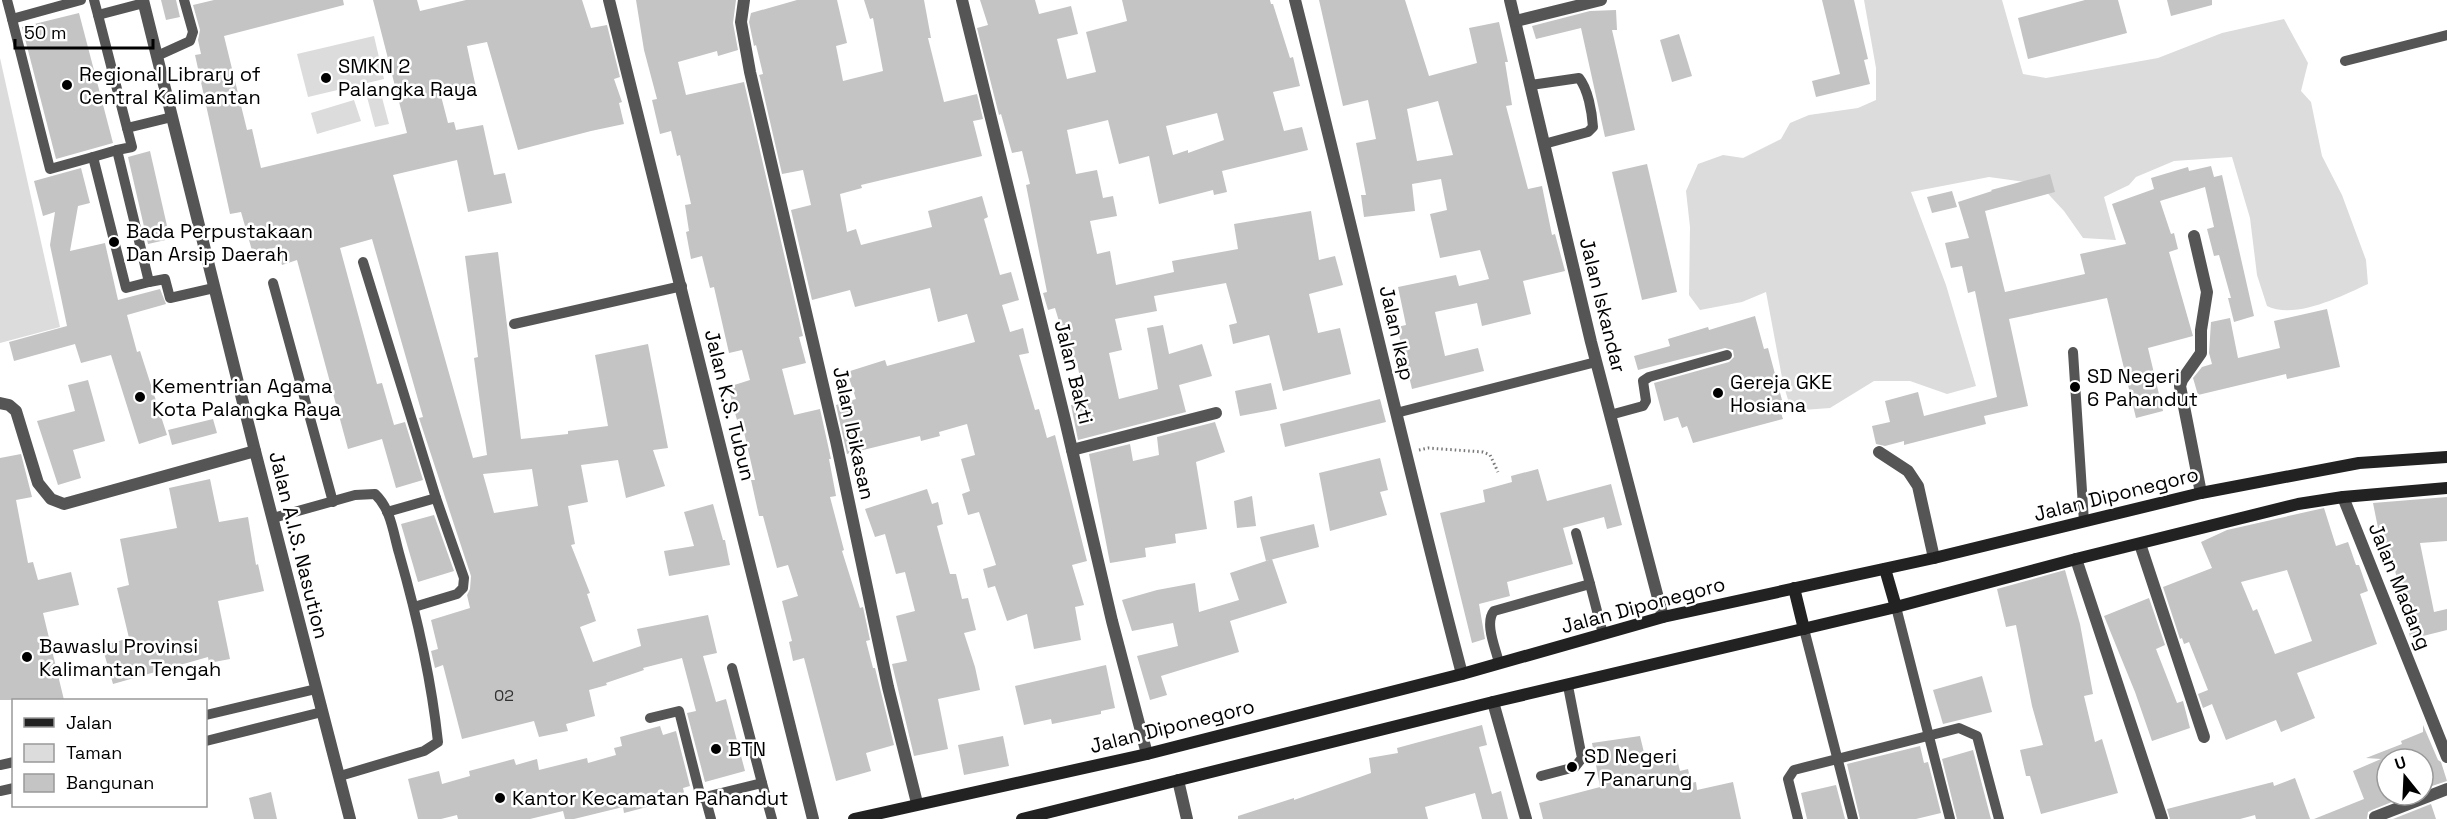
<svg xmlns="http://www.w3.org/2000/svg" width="2447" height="819" font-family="'Space Grotesk',sans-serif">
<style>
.green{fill:#dcdcdc}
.building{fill:#c4c4c4;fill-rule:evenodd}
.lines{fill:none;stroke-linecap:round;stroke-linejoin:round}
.path{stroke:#777;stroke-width:3;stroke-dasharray:1.5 3;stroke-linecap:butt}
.service{stroke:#555;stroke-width:10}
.minor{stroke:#555;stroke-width:12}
.tertiary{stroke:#555;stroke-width:12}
.secondary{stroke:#222;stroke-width:12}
.poi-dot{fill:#000;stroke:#fff;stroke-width:2}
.labels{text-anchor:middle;stroke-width:5;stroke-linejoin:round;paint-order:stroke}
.number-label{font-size:16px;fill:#313131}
.poi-label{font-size:20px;fill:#000;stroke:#fff;text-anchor:start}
.street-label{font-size:20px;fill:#000;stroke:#fff}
</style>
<rect width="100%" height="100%" fill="#fff"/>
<g class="green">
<path d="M1864,0H2002L2023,74L2046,78L2158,58L2222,33L2284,19L2308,63L2301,91L2311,102L2322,156L2342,195L2366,260L2368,284C2342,296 2295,320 2267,306L2257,275L2250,218L2232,157L2174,161L2136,177L2129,185L2104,197L2116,240L2083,238L2064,211L2039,184L1989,177L1911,192L1946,285L1976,386L1947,394L1910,381H1874L1830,408L1803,410L1792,413L1783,383L1766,292L1742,302L1700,310L1689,295L1690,227L1686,191L1698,164L1723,155L1743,158L1781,139L1790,123L1809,115L1858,108L1876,100V68Z"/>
<polygon points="374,36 384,79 308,97 297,54"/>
<polygon points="0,58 60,327 0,343"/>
<polygon points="380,90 389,124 375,127 366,93"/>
<polygon points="354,100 361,121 317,134 311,113"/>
</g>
<g class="building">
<polygon points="161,0 176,0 180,17 166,20"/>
<path d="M214,0H343L344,5L224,36L247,130L252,129L261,168L407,133L373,0H417L420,11L466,0H582L591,28L607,25L620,77L614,79L622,102L619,103L624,124L591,131L518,150L487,42L467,46L476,88L441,96L448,123L454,122L456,130L483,125L494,175L505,173L512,203L468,212L457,160L393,175L473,458L487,455L474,358L478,357L465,256L498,252L521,439L568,434V431L608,426L595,355L648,344L668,448L653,450L665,486L626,498L618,460L581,465L588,502L568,506L575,544L571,545L590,593L587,594L596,621L580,627L593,662L641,646L637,629L708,615L717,653L703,656L716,702L726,699L745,771L705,782L687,713L696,711L682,658L643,668L644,670L606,683L607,685L589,690L595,716L566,724L568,731L539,737L534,721L462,739L443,665L435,668L431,651L438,649L431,620L470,608L467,595L470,589L471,576L419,418L423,417L372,239L340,248L377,384L382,383L394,425L405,422L423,480L396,488L382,439L348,449L297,260L282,265L277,247L253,254L241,212L230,214L195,55L201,54L198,40L200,30L193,5ZM532,469L538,506L494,513L483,474Z"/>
<polygon points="636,0 736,0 733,23 738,50 718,56 717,51 678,62 686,95 744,82 803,336 799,337 806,363 782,369 794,415 820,409 831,459 829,459 836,496 830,497 844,550 842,551 860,608 863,607 870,640 866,641 873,668 875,668 894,745 866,753 871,771 836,781 804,658 793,661 789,642 792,641 782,601 798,596 788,565 777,568 763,516 759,516 751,480 755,480 741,419 737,420 728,387 750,380 742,350 729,353 714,287 710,288 702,256 691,259 686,232 689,231 685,205 691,204 680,155 677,156 671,131 660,134 652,100 657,99 644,50"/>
<polygon points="797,0 837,0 847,43 836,46 843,81 883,71 873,18 870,19 864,0 924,0 931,38 928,38 944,102 977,94 983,119 973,121 982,156 861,185 862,188 840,194 847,232 856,229 861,245 932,227 928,211 982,196 988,217 984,219 1000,275 1011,272 1019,300 1002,305 1010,332 1023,328 1029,353 1019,355 1035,410 1039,409 1047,438 1055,435 1087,561 1072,565 1084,605 1075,607 1081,640 1034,649 1027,614 1007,621 995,586 988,588 983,569 996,565 979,512 968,515 962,494 970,491 961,459 975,455 967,424 939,432 940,436 921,441 920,436 847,454 836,405 856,399 847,372 885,360 887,366 975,342 967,314 938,322 930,288 855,307 850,290 812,300 791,210 811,205 803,170 782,174 760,78 759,75 763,74 756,45 754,46 749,22 751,13"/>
<path d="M980,0H1035L1039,14L1071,6L1078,34L1057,39L1067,79L1096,72L1086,32L1127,21L1122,0H1270L1271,4H1273L1290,58L1293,57L1300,86L1273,92L1284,131L1302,127L1308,150L1222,171L1227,192L1214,195L1213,190L1159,204L1149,156L1119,164L1108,120L1067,130L1076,174L1097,170L1103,198L1113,196L1117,216L1090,221L1097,254L1110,251L1116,285L1174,272L1172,261L1238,249L1234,224L1311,211L1319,260L1335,256L1343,285L1309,294L1318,333L1340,328L1351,374L1283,391L1269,335L1233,344L1229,325L1237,323L1226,283L1154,296L1157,311L1115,319L1122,350L1109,353L1119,399L1158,389L1147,328L1163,325L1169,354L1202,344L1212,376L1179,385L1186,412L1078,440L1071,405L1084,403L1077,361H1074L1068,337L1064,338L1055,308L1048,310L1043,293L1047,292L1026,185L1030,184L1022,151L1012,153L1001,114L999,115L977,28L988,25ZM1217,113L1224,140L1188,153V150L1173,155L1166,126Z"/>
<path d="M1319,0H1405L1429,76L1477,63L1469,28L1499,22L1508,62H1505L1512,105L1506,106L1528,189L1542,186L1552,235L1555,234L1565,271L1523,281L1531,314L1482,326L1477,303L1435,312L1445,356L1478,348L1484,371L1412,389L1397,327L1406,325L1398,287L1456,275L1459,286L1489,279L1480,250L1440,258L1430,214L1447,210L1441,179L1412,184L1415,211L1364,217L1361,195H1366L1356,143L1376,139L1368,100L1343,106ZM1438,101L1453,155L1417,161L1407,109Z"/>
<polygon points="1822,0 1854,0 1868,59 1864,60 1870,84 1816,97 1812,81 1840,74"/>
<polygon points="2085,0 2118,0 2127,33 2028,59 2018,18"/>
<polygon points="2167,0 2212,0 2212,5 2171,16"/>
<polygon points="1616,10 1617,30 1612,30 1635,130 1605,137 1581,28 1536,39 1532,26 1590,11"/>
<polygon points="79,13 113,143 56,159 22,27"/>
<polygon points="1679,34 1692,76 1672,82 1660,40"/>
<polygon points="150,151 170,239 148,244 128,157"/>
<polygon points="1647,164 1677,292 1642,300 1612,172"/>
<polygon points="2211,166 2214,177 2222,175 2254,316 2234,322 2228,298 2231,298 2219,255 2214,256 2207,229 2214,227 2205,187 2160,201 2171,234 2174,233 2178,249 2169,252 2193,336 2148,348 2163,411 2136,418 2107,298 2009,319 2028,406 1984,416 1986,424 1904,445 1904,441 1885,446 1876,444 1872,426 1890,422 1885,401 1918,392 1924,416 1997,397 1975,291 1968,293 1962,266 1951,268 1945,243 1969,238 1958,202 1992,191 1991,190 2050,174 2055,192 1985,211 2005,292 2085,274 2080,254 2126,244 2112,204 2154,189 2151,178 2188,167 2189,171"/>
<polygon points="81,168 90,203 78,206 70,251 105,243 118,300 160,289 166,304 127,315 137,352 140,351 167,435 139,444 111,355 81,363 75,344 14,361 9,342 67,326 50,245 55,212 43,216 34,181"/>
<polygon points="1952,191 1957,207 1932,213 1927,197"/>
<polygon points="2327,309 2340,367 2287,379 2286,374 2198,395 2193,378 2202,367 2212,364 2209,353 2211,322 2230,318 2238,358 2280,348 2274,321"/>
<polygon points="1755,316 1764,349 1768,348 1782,400 1777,401 1783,419 1693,443 1687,426 1682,428 1678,417 1664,421 1654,383 1729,362 1734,357 1733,350 1725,348 1638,370 1634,356 1670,346 1668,339 1708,327 1709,330"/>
<polygon points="88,380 105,441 73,450 81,478 58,485 37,421 75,411 68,385"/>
<polygon points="1271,383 1277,409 1240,416 1235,391"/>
<polygon points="1380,399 1386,422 1285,447 1280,424"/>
<polygon points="213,419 217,433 172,445 168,430"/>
<polygon points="1215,422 1225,452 1196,462 1207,529 1175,534 1176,543 1145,548 1146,557 1110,563 1089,454 1130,444 1133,461 1159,455 1157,437"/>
<polygon points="21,454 32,497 16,500 28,563 33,562 38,580 71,572 79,605 43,613 64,700 0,700 0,458"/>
<polygon points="1380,458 1388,490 1380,492 1387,515 1330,531 1319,473"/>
<polygon points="1538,469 1547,501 1611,484 1622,525 1607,529 1604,517 1563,528 1573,564 1507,582 1510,596 1479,604 1485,639 1472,643 1440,513 1485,502 1483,490 1512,482 1511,476"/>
<polygon points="210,479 219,522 248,517 256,565 258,564 264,591 218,601 230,659 209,663 208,657 113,684 102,646 129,638 117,588 129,585 120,539 177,528 169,488"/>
<polygon points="927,489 932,504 938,502 943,524 937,526 950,574 956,574 962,599 968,598 976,630 964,633 975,667 980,690 938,699 948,749 914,756 892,664 907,661 896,616 915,611 905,572 896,574 885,534 875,537 865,509"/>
<polygon points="1252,496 1256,526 1237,528 1234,501"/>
<polygon points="2447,497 2447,541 2420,543 2434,612 2447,609 2447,630 2415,638 2414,635 2410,637 2392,557 2384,558 2373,503"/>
<polygon points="713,504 723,540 725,540 730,565 669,576 664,551 694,546 684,512"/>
<path d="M2324,508L2336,546L2348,542L2356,565H2359L2368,591L2360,594L2377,644L2297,673L2315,718L2281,732L2276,720L2226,740L2212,704L2203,708L2198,694L2208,690L2189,642L2184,644L2182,638L2180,639L2163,587L2212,568L2201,542L2227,530ZM2287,570L2312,641L2275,654L2257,609L2253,611L2241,582Z"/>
<polygon points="434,515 454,571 418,582 401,524"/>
<polygon points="1314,524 1319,547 1266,561 1260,537"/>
<polygon points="1272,559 1287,603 1230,621 1239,652 1161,676 1167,695 1150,700 1137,656 1178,646 1173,623 1132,631 1122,600 1157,590 1195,583 1199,612 1239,600 1230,573"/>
<polygon points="2065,570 2080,624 2093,694 2084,696 2095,742 2102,739 2118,793 2041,814 2030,776 2026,776 2020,750 2043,745 2032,706 2016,625 2006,627 1997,589"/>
<polygon points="2149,598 2165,645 2156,649 2177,703 2183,701 2190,728 2152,741 2135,692 2104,616"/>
<polygon points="1106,665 1115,708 1101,711 1101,714 1052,724 1051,719 1024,725 1015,686"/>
<polygon points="1982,676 1992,712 1943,724 1933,690"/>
<polygon points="1482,725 1487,745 1479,747 1492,794 1501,791 1508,819 1482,819 1475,793 1425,807 1428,819 1238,819 1238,816 1294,798 1294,800 1371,773 1369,758 1398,753 1397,748"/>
<polygon points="2423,725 2438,760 2441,762 2447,781 2423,789 2423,759 2387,759 2387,795 2409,795 2372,810 2368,812 2367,819 2314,819 2364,799 2353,771 2381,759 2366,758 2402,744 2401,741 2423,732"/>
<polygon points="660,726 663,735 676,731 690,786 683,788 685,797 624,813 623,807 574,819 565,819 563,811 530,819 458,819 457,815 441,819 418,819 408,779 439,771 442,784 470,776 469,771 514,759 516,765 537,759 539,770 587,758 588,763 616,755 614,748 622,746 620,737"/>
<polygon points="1003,736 1009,766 964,775 958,745"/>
<polygon points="1640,736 1647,765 1677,759 1680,771 1688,769 1691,783 1696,782 1697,790 1733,782 1741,819 1543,819 1539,803 1600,787 1592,743"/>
<polygon points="1920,746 1924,763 1928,762 1941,813 1916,819 1860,819 1847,764"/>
<polygon points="1973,750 1991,819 1957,819 1942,759"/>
<polygon points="2295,778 2310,819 2256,819 2255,815 2240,819 2170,819 2167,809 2273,782 2274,786"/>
<polygon points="1836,785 1845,819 1807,819 1801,793"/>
<polygon points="271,792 277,819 254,819 249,798"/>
<polygon points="2431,804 2436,819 2393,819"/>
</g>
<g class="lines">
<polyline class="path" points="1419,450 1428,448 1483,452 1490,455 1498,472"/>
<g class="service">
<polyline points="7,0 12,19"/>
<polyline points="81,0 12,19 50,169 93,157"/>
<polyline points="94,0 98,15"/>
<polyline points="144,3 98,15 127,128 172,117"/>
<polyline points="157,56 190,41 193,32 184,0"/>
<polyline points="2345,61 2447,35"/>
<path d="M1531,85L1579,78C1588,89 1592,112 1593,127L1588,132L1544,144"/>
<polyline points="127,128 132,147 117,150 149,282 165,279 170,298 214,288"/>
<polyline points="117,150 93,157 126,288 149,282"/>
<polyline points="363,262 436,498 387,512"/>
<polyline points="273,283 333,502"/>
<polyline points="514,324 682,286"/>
<polyline points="2073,352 2084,522"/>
<polyline points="1396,413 1596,362"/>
<polyline points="1610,415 1643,406 1646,401 1643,381 1649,377 1727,355"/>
<path d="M273,518L355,495L375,494C391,509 393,532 399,553C417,616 431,676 438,742L424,751L340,776"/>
<polyline points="1576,533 1590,584"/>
<polyline points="414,607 457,594 463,588 464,578 436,498"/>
<polyline points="1896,607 1950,819"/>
<polyline points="1804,629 1853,819"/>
<path d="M1499,663C1496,649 1484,623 1494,611L1590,584L1603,634"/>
<polyline points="732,668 762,783"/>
<polyline points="206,715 316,689"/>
<polyline points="650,718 679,711 701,798 705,797"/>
<polyline points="206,741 322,712"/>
<polyline points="0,765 14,762"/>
<polyline points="1541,776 1575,767 1582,758 1568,686"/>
<polyline points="0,791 14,788"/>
<polyline points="711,819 705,797 762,783 772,819"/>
<polyline points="1798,819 1788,779 1794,770 1959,728 1977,736 1999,819"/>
</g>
<g class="minor">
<polyline points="143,0 255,451 350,819"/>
<polyline points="744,0 741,22 750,72 836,441 888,687 917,803"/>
<polyline points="962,0 1065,420 1112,621 1147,754"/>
<polyline points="1510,0 1591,342 1663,617"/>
<polyline points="1516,21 1601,0"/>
<polyline points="2194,236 2207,292 2201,330 2201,353 2182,380 2180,386 2201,493"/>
<polyline points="0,403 9,405 16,411 38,483 51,499 64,504 255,451"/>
<polyline points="1072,450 1216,413"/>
<polyline points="1879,452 1908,471 1918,486 1934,558"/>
<polyline points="2343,497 2447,757"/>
<polyline points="2140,544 2204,737"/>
<polyline points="2076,559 2162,819"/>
<polyline points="1178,780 1187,819"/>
<polyline points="2375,817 2447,789"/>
</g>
<g class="tertiary">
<polyline points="609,0 813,819"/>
<path d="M1295,0C1352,225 1403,450 1462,674"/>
<polyline points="1493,702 1526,819"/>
</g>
<g class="secondary">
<polyline points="1885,569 1896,607"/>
<polyline points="1794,588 1804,629"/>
<polyline points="854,819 1147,754 1462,674 1663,617 1934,558 2201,493 2359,463 2447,457"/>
<polyline points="1022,819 1493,702 1896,607 2076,559 2298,504 2343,497 2447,488"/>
</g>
</g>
<g class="poi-dot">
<circle cx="326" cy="78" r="6"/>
<circle cx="67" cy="85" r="6"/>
<circle cx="114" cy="242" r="6"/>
<circle cx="2075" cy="387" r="6"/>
<circle cx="1718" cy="393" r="6"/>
<circle cx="140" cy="397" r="6"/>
<circle cx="27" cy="657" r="6"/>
<circle cx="716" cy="749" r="6"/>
<circle cx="1572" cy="767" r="6"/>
<circle cx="500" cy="798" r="6"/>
</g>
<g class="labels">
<g class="number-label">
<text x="504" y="701">02</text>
</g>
<g class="poi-label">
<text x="338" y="73">SMKN 2<tspan x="338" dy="23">Palangka Raya</tspan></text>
<text x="79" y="81">Regional Library of<tspan x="79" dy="23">Central Kalimantan</tspan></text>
<text x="126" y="238">Bada Perpustakaan<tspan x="126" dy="23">Dan Arsip Daerah</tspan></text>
<text x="2087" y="383">SD Negeri<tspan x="2087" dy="23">6 Pahandut</tspan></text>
<text x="1730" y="389">Gereja GKE<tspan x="1730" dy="23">Hosiana</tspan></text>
<text x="152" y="393">Kementrian Agama<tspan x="152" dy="23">Kota Palangka Raya</tspan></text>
<text x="39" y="653">Bawaslu Provinsi<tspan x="39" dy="23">Kalimantan Tengah</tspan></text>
<text x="728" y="756">BTN</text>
<text x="1584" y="763">SD Negeri<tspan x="1584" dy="23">7 Panarung</tspan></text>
<text x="512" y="805">Kantor Kecamatan Pahandut</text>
</g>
<g class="street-label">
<text transform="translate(1603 305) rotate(76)" y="7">Jalan Iskandar</text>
<text transform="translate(1397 333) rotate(77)" y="7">Jalan Ikap</text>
<text transform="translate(1074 372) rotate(76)" y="7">Jalan Bakti</text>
<text transform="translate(730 405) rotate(76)" y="7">Jalan K.S. Tubun</text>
<text transform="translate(854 433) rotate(78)" y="7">Jalan Ibikasan</text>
<text transform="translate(2116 494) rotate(-14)" y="7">Jalan Diponegoro</text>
<text transform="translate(299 545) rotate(76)" y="7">Jalan A.I.S. Nasution</text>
<text transform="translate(2400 586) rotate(68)" y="7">Jalan Madang</text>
<text transform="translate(1643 605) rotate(-15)" y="7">Jalan Diponegoro</text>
<text transform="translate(1172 726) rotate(-14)" y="7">Jalan Diponegoro</text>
</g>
</g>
<rect x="12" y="699" width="195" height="108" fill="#ffffff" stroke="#999999" stroke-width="1.5"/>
<rect x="24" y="718" width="30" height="9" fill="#222222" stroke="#999999" stroke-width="1.5"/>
<text x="66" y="729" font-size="18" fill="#000000">Jalan</text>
<rect x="24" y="744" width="30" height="18" fill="#dcdcdc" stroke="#999999" stroke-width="1.5"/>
<text x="66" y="759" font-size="18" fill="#000000">Taman</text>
<rect x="24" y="774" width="30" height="18" fill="#c4c4c4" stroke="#999999" stroke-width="1.5"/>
<text x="66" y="789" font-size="18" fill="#000000">Bangunan</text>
<g transform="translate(2405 777) rotate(342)"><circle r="28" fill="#ffffff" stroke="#999999" stroke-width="1.5"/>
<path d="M0-4.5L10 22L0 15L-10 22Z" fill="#000000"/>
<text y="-9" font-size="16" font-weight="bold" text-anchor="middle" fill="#000000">U</text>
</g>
<path d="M15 39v9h138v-9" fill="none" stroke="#000000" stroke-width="3"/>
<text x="24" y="39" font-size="18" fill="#000000" stroke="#ffffff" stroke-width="4.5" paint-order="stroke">50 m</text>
</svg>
